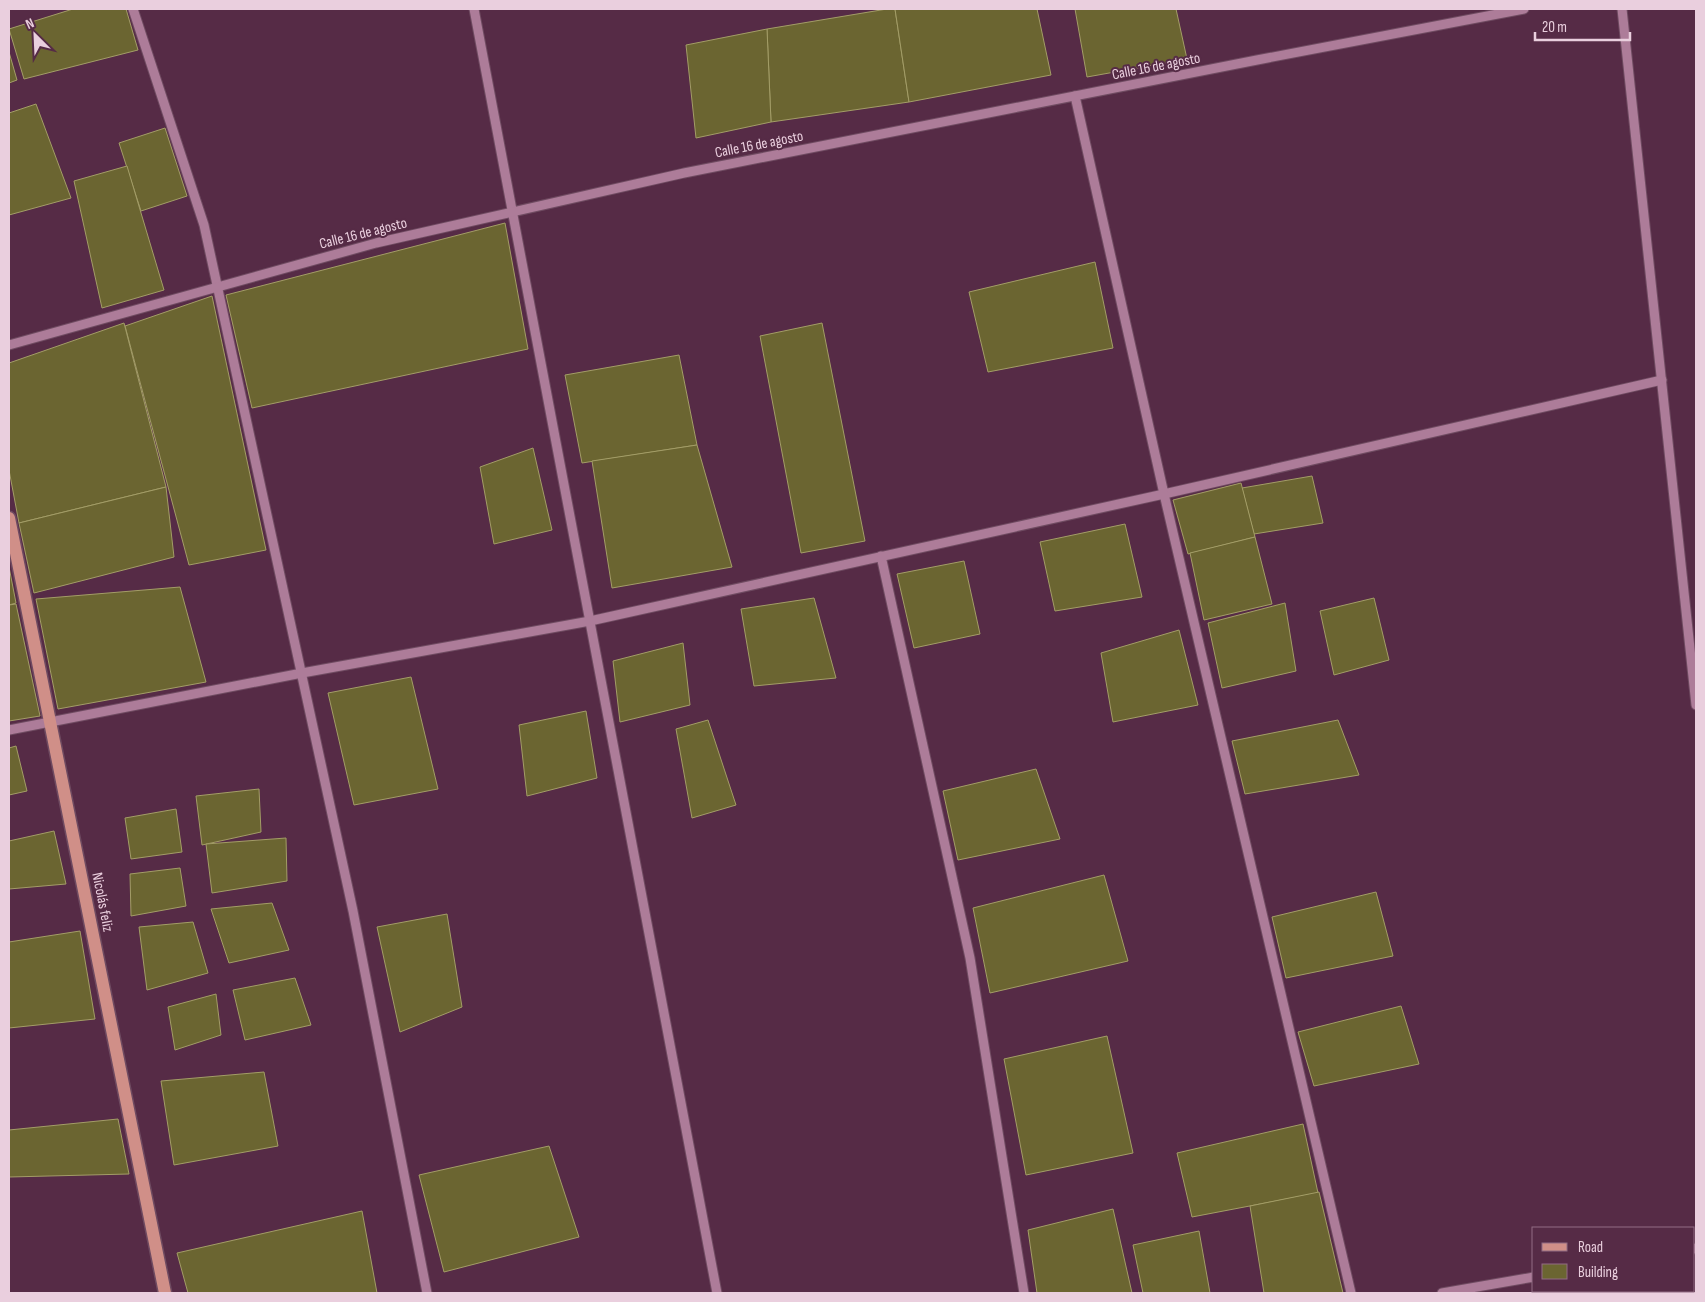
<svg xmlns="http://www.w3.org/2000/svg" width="1705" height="1302" font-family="'Sofia Sans Condensed',sans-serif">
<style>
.building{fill:#6b6531;stroke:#a39d67}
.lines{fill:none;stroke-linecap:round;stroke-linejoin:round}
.minor-casing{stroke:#6f4b61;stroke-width:11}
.major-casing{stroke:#6f4b61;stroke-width:15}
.minor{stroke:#ad7c99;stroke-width:9}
.major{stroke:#d08f88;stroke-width:12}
.labels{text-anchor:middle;stroke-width:4;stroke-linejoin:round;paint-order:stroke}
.street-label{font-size:15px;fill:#eacfde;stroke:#562b46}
</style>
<rect width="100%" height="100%" fill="#562b46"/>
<g class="building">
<polygon points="73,9 126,9 138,50 24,79 9,29"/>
<polygon points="887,9 895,9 909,102 771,122 767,29"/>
<polygon points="895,9 1037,9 1051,75 909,102"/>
<polygon points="1075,9 1176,9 1187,59 1087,77"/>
<polygon points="767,29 771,122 696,138 686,45"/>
<polygon points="9,52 17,80 9,83"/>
<polygon points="36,104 71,198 9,215 9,113"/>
<polygon points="165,128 187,196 141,211 119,143"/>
<polygon points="127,166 164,290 102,308 74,181"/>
<polygon points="505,223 528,349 252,408 226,295"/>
<polygon points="1095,262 1113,348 988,372 969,292"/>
<polygon points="212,296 266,550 189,565 125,326"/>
<polygon points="124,323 166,487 19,523 9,470 9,363"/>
<polygon points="822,323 865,541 801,553 760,336"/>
<polygon points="679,355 697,445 582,463 565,375"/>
<polygon points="697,445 732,567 612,588 592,461"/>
<polygon points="533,448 552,530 494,544 480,467"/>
<polygon points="1312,476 1323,523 1254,534 1242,488"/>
<polygon points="1241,483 1255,537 1188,554 1173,500"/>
<polygon points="166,487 174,557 34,593 19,523"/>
<polygon points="1125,524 1142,597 1055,611 1040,542"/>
<polygon points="1255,537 1272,604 1204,620 1190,553"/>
<polygon points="964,561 980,634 914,648 897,574"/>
<polygon points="9,567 16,603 9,605"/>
<polygon points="180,587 206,682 58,709 36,599"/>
<polygon points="814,598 836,678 754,686 741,609"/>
<polygon points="1374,598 1389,660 1334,675 1320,611"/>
<polygon points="1285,603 1296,671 1222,688 1208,623"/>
<polygon points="16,604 40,716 9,721 9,605"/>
<polygon points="1179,630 1198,705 1113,722 1101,653"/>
<polygon points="683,643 690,705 620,722 613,661"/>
<polygon points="411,677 438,789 354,805 328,693"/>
<polygon points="586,711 597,778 527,796 519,725"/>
<polygon points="708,720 736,805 692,818 676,729"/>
<polygon points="1338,720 1359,775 1245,794 1232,741"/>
<polygon points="16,746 27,791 9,795 9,748"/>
<polygon points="1036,769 1060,839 958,860 943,791"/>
<polygon points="259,789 261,832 202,845 196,796"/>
<polygon points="176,809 182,852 131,859 125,818"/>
<polygon points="54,831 66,884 9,889 9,841"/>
<polygon points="286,838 287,881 212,893 206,844"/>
<polygon points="180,868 186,906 131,916 130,874"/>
<polygon points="1104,875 1128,961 990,993 973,908"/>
<polygon points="1376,892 1393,956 1286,978 1272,917"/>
<polygon points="272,903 289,950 229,963 211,909"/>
<polygon points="447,914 462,1007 400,1032 377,927"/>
<polygon points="193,922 208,973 147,990 139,927"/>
<polygon points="80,931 95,1019 9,1028 9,942"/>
<polygon points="295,978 311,1025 245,1040 233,990"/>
<polygon points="216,994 221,1035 175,1050 168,1007"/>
<polygon points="1401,1006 1419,1064 1314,1086 1298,1032"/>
<polygon points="1107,1036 1133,1153 1026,1175 1004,1059"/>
<polygon points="264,1072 278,1146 174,1165 161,1081"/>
<polygon points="118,1119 129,1174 9,1177 9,1130"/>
<polygon points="1303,1124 1318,1193 1192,1217 1177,1153"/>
<polygon points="549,1146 579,1237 444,1272 419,1175"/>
<polygon points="1319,1192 1343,1293 1264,1293 1250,1206"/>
<polygon points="1113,1209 1132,1293 1037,1293 1028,1230"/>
<polygon points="362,1211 377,1293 188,1293 177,1253"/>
<polygon points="1199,1231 1210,1293 1143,1293 1133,1245"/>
</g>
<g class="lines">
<defs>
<g id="minor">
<polyline points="133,9 204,225 353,911 427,1293"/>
<polyline points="474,9 717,1293"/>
<polyline points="1622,9 1696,705"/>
<polyline points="1075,96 1164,494 1662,380"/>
<polyline points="9,345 376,243 684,173 1257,60 1524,9"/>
<polyline points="881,556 970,958 1024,1293"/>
<polyline points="9,730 302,673 590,621 1164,494 1351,1293"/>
<polyline points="1694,1249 1696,1248"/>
<polyline points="1442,1293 1534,1277"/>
</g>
<polyline id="major" points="9,518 165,1293"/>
</defs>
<use href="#minor" class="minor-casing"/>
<use href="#major" class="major-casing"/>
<use href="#minor" class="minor"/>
<use href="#major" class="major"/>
</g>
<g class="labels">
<g class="street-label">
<text transform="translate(1156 66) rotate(-11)" y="5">Calle 16 de agosto</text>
<text transform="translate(759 144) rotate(-11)" y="5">Calle 16 de agosto</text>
<text transform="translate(363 233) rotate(-14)" y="5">Calle 16 de agosto</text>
<text transform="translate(103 902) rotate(79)" y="5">Nicolás feliz</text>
</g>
</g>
<rect width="1705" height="1302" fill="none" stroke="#eacfde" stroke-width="20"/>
<rect x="1532" y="1227" width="162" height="65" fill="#562b46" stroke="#916d83"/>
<rect x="1542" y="1243" width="25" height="8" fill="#d08f88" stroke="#916d83"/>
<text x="1578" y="1252" font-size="15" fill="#eacfde">Road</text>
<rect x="1542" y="1264" width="25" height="15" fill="#6b6531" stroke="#916d83"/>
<text x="1578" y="1277" font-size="15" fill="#eacfde">Building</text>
<g transform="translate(35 35) rotate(336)" stroke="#562b46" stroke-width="4" paint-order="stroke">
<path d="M0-4L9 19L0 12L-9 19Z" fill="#eacfde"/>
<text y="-8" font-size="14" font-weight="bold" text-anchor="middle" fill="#eacfde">N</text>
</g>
<path d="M1535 32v8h95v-8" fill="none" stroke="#eacfde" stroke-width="2.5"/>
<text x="1542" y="32" font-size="15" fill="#eacfde" stroke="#562b46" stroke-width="4" paint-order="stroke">20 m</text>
</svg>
